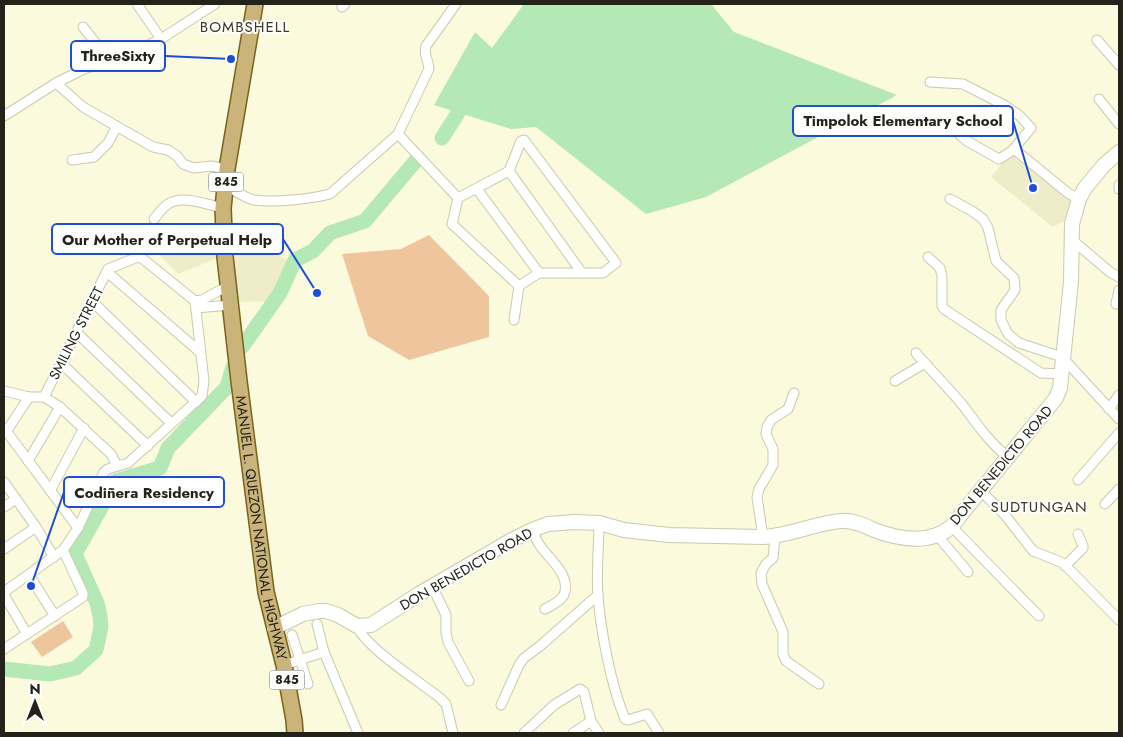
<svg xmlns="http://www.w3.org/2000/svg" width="1123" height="737" font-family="Jost,sans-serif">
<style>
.built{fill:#efedc9}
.green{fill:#efc59d}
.water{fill:#b4e8b4}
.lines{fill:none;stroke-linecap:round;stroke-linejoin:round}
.river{stroke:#b4e8b4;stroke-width:15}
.street-casing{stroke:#cbc9ae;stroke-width:11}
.secondary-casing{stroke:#cbc9ae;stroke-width:16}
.primary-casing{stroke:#7a611d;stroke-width:18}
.street{stroke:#fff;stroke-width:9}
.secondary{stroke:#fff;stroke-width:14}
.primary{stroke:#cbb479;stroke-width:15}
.labels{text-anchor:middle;stroke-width:4;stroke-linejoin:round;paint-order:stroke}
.shield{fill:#fff;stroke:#66655e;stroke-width:1}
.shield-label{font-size:12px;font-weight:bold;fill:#242319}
.street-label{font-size:14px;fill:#242319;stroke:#fff}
.neighbourhood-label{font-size:15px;letter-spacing:1px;fill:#3b3a23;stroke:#fff}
.leader{fill:none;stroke:#1d4ed8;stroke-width:2}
.callout-dot{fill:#1d4ed8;stroke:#fff;stroke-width:2}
.callout{fill:#fff;stroke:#1d4ed8;stroke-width:2}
.callout-label{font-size:15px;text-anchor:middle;font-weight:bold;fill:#242319}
</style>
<rect width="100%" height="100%" fill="#fbfadd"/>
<g class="built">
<polygon points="1013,151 1075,198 1066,220 1053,227 991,177"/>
<polygon points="219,230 220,257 178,274 159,255"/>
<polygon points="231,249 249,254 272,251 292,263 271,301 237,302"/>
</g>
<g class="green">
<polygon points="429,235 489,296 489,337 409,360 368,336 342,254 401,249"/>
<polygon points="63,621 73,637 42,657 31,642"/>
</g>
<polygon class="water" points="524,4 711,4 734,32 897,95 706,197 646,214 536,127 511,129 434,105 475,32 492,48"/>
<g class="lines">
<g class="river">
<polyline points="442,138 458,113"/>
<polyline points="242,347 280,293 295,260 313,251 330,233 365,221 418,158"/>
<polyline points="4,669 50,674 76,668 96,650 101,627 100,616 97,603 75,554 116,481 160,468 168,448 227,387 233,367"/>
</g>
<defs>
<g id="street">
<polyline points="137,4 161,39"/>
<polyline points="342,7 345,4"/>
<polyline points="83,27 109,60"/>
<polyline points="1097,40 1119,65"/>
<polyline points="930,82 963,84 1004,105 1020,116 1031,128 1012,151 999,159 967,141 960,135"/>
<polyline points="56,83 83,107 153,147 168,150 177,156 183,164 194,168 211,166 227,169"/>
<polyline points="1099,99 1119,124"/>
<polyline points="4,116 56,83 84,69 132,53 161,39 215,4"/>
<polyline points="398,134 458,198"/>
<polyline points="1014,149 1068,193 1079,199"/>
<polyline points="72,160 94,157 108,143 117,126"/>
<polyline points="509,171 582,273"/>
<polyline points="1119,185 1119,189"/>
<path d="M226,186C234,190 245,198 254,200C273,203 311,199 330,194L398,134L429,69C429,61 423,55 426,46L456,4"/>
<polyline points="477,189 539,273"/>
<polyline points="950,199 972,211 983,219 988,228 996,261 1014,278 1015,290 1001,310 1001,320 1008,334 1019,343 1062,357 1119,419"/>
<path d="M154,219C158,214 162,208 168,204C182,194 208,205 223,208"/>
<polyline points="1072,240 1110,272 1119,277"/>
<polyline points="928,257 940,268 942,276 942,306 944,309 1041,373 1061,374"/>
<polyline points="107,272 200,352"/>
<polyline points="92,301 196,402"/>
<polyline points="195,301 202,300 228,286"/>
<polyline points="1116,304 1119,290"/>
<polyline points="196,308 230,305"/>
<polyline points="514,320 519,286 539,273 603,273 616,263 614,260 524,140 521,141 509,171 458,198 452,224 519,286"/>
<polyline points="77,333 171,423"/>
<path d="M916,353C932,372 950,389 965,408C978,426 991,444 1008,457"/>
<polyline points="61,363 148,446"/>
<polyline points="895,381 925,363"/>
<polyline points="4,391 29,397 44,397 60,407 111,454 117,466"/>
<polyline points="44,397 108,269 138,257 143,259 195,301"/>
<polyline points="1109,409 1119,395"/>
<polyline points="4,428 78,528"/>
<polyline points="6,432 29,397"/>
<polyline points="28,461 60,407"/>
<polyline points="1078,480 1119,433"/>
<polyline points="4,482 36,527 54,557"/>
<polyline points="50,491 84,428"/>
<polyline points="981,491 1005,515 1033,551 1063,563 1119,620"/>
<polyline points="1105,504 1119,489"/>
<polyline points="4,507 16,499"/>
<path d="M599,523C599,547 596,572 598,596C601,633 611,685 625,719L628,720L647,714L659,733"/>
<polyline points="951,526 1039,616"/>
<path d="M532,530C534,534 536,540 539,544C547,558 572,574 564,595C561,601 551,606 545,609"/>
<polyline points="937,535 968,572"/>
<polyline points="763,537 757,497 759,489 773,465 773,449 766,434 767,427 771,420 788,409 794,393"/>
<polyline points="775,537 773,558 766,564 761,573 762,584 783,632 783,654 786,661 819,684"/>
<polyline points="4,549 36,527"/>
<polyline points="1065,566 1083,548 1083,546 1078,534"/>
<polyline points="29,575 55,616"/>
<polyline points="432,586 446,615 446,633 448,642 469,681"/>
<polyline points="4,592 63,550 78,528 104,472 108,469 128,463 202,396 204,381 195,301"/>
<polyline points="4,595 27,634"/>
<polyline points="317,624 324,652 358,733"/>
<path d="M357,626C365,647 420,682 440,698L446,704L453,733"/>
<polyline points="292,635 308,684"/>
<polyline points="4,649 83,597 83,593 63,550"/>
<polyline points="284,665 324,652"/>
<polyline points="501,705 519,665 524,658 540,646 598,595"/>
<polyline points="524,733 554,705 580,689 584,692 591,721 599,733"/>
<polyline points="573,733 591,721"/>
</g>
<path id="secondary" d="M274,628L303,614L319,611H326L338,615L357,626L371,625L419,594L510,541L532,530L548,524L574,522L599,523L624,530L669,535L763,537C790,536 815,523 841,521C853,520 864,525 874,530C898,539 929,545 951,527C955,523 959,517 963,512L1056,398L1060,388L1071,282L1072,224L1079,199L1085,188L1104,165L1119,152"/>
<g id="primary">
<path id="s1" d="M255,4L227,169L223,208L225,257L239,381L266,592L284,665L294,720L295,733"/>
</g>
</defs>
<use href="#street" class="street-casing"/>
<use href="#secondary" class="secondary-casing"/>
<use href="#primary" class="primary-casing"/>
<use href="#street" class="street"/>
<use href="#secondary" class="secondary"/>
<use href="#primary" class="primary"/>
</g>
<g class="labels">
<g class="shield">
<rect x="208.5" y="172.5" width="35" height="19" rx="4"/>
<rect x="269.5" y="670.5" width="35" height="19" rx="4"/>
</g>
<g class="shield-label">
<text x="226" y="186">845</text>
<text x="287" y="684">845</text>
</g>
<g class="street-label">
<text transform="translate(76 333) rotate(-63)" y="5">SMILING STREET</text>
<text transform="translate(1001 465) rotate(-50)" y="5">DON BENEDICTO ROAD</text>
<text dy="5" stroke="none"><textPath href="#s1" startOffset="529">MANUEL L. QUEZON NATIONAL HIGHWAY</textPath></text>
<text transform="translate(466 569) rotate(-30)" y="5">DON BENEDICTO ROAD</text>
</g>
<g class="neighbourhood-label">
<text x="245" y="32">BOMBSHELL</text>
<text x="1039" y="512">SUDTUNGAN</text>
</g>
</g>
<path class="leader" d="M231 59L165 56M1033 188L1013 121M317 293L283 239M31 586L64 492"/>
<g class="callout-dot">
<circle cx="231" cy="59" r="5"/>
<circle cx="1033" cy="188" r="5"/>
<circle cx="317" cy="293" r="5"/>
<circle cx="31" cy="586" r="5"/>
</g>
<g class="callout">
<rect x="71" y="41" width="94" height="30" rx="5"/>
<rect x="793" y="106" width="220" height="30" rx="5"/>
<rect x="52" y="224" width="231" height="30" rx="5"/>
<rect x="64" y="477" width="160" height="30" rx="5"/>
</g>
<g class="callout-label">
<text x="118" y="61">ThreeSixty</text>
<text x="903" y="126">Timpolok Elementary School</text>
<text x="167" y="245">Our Mother of Perpetual Help</text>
<text x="144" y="498">Codiñera Residency</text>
</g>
<rect width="1123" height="737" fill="none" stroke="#242319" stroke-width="10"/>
<g transform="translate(35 702)" stroke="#ffffff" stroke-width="4" paint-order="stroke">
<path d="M0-4L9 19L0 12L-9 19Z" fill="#242319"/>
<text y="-8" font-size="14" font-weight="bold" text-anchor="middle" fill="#242319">N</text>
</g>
</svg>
